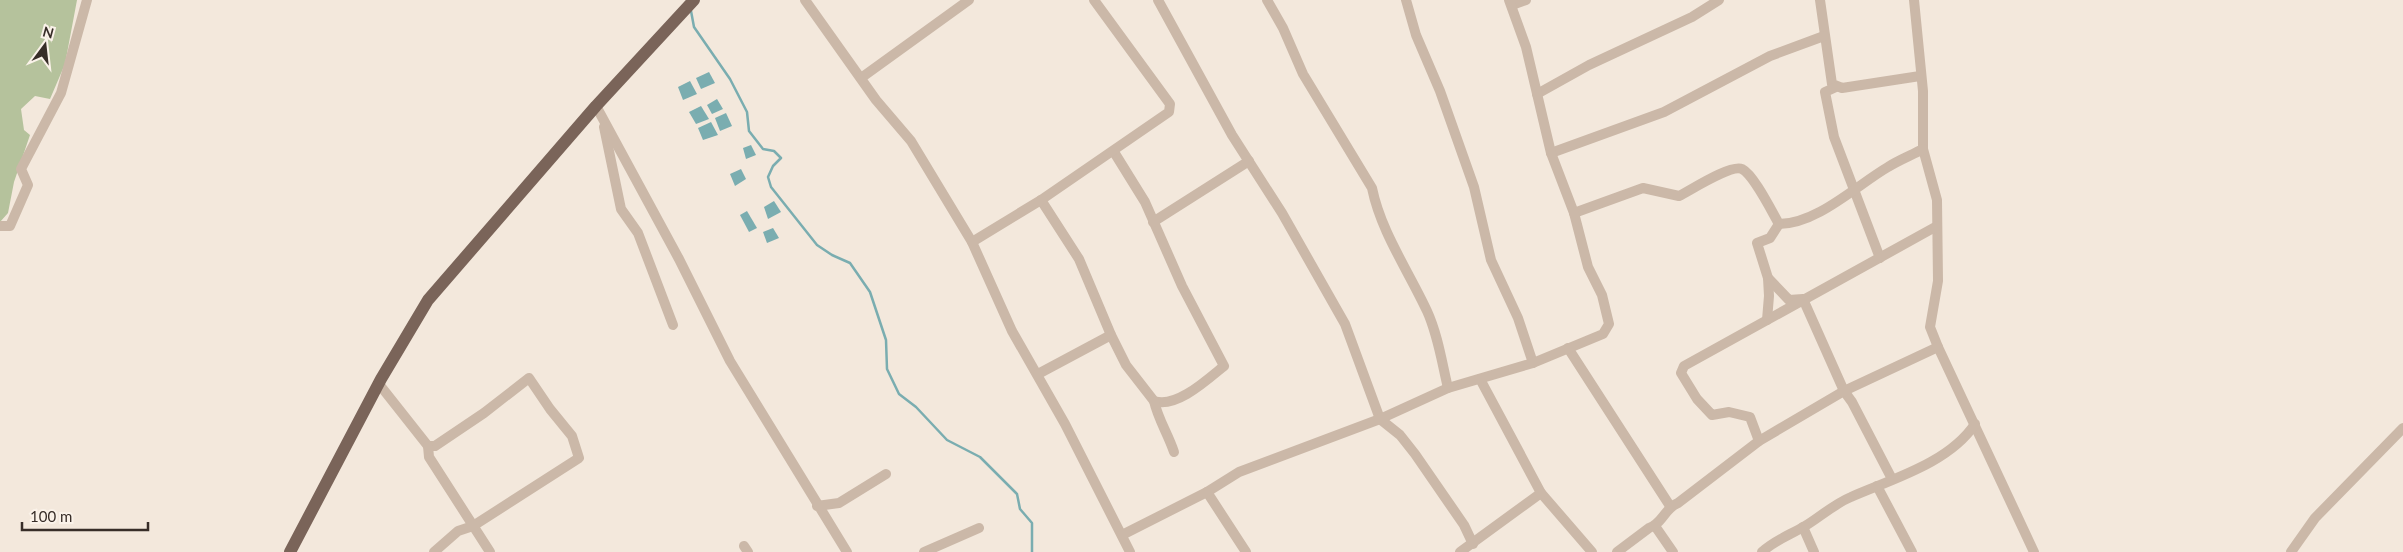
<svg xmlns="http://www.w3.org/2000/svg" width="2403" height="552" font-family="Lato,sans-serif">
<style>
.green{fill:#b5c29c}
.water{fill:#7aadb0}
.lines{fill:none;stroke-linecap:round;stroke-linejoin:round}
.stream{stroke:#7aadb0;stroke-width:2.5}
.minor{stroke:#cbb8a8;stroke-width:10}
.major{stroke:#7a6459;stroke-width:12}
</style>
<rect width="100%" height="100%" fill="#f3e8dc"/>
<polygon class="green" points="0,0 77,0 65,64 50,99 35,96 21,109 24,130 30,135 14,182 8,213 0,222"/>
<g class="water">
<polygon points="709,72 715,83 701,89 696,78"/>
<polygon points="690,81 697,94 683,100 678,87"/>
<polygon points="717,99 723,109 712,114 707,105"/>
<polygon points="701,106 709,119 696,124 689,112"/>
<polygon points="726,113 732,126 720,131 715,118"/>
<polygon points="711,122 718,135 703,140 698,128"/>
<polygon points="751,145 756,155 746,159 743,148"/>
<polygon points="741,169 746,179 735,186 730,174"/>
<polygon points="774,201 781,212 768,219 764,207"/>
<polygon points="747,211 757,228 749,232 740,215"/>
<polygon points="773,228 779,238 767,243 763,232"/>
</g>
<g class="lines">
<polyline class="stream" points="691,11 694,27 730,79 747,112 749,131 763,149 774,151 781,158 773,166 768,177 771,187 817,245 832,255 850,263 870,292 886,340 887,369 899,394 916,407 947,440 980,457 1017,494 1020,509 1032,523 1032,552"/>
<g class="minor">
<polyline points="805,0 876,100 911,141 972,242 1012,331 1065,424 1130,552"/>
<polyline points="1158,0 1232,135 1282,213 1345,324 1380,419 1400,435 1415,454 1464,525 1473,544"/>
<path d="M1267,0L1283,28L1303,74L1372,188C1381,232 1408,270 1427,311C1438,335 1442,363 1448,388"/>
<polyline points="1406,0 1416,35 1440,91 1474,187 1491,260 1518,318 1533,363"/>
<polyline points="1820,0 1832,84 1842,88 1920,76"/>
<polyline points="1914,0 1923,91 1923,149 1937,200 1938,281 1930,327 1938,347 2034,552"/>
<polyline points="1512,5 1526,0"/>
<polyline points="861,78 969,0"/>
<polyline points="1836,87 1825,92 1834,137 1880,258"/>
<polyline points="1537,94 1589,65 1692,17 1719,0"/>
<polyline points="596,106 679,259 730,361 847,552"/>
<polyline points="604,127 621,209 638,233 673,325"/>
<polyline points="1551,153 1664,112 1770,56 1824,36"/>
<path d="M1041,200L1079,259L1111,335L1126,365L1154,401C1176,409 1208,379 1224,366L1182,286L1145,202L1114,152"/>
<path d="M1574,213L1643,188L1679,196C1691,190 1731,164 1742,169C1754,175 1772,212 1779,224C1817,224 1857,185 1888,167C1899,160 1912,155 1923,149"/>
<polyline points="1153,222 1249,161"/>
<polyline points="1779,224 1770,238 1757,243 1768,278 1789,300 1803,299 1844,391 1852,402 1892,479"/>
<polyline points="0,226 10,226 28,185 21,169 61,93 87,0"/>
<polyline points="972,242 1041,200 1169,112 1170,104 1094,0"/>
<polyline points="1767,320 1769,296 1768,278"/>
<polyline points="1568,348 1670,506"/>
<polyline points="1038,374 1111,335"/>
<polyline points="1480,379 1541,493 1592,552"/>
<polyline points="379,384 428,446 435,446 484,413 529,378 550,409 572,436 579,458 473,526 458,531 434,552"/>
<path d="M1154,401C1158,419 1168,434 1174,452"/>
<polyline points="1759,441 1750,417 1729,412 1712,415 1697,399 1681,373 1684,366 1937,226"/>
<polyline points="428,446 429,457 490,552"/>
<polyline points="1877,486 1912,552"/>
<polyline points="1207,492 1246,552"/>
<polyline points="817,506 839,503 886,474"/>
<polyline points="1655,526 1673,552"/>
<polyline points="1803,527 1814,552"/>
<polyline points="1122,535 1207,492 1239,472 1380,419 1448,388 1533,363 1603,334 1609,324 1602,295 1588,267 1574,213 1551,153 1526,47 1509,0"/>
<polyline points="744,546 748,552"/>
<polyline points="924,552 979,528"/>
<polyline points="1460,552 1541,493"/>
<path d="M1617,552L1649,528C1662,524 1665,508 1678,503L1759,441L1844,391L1938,347"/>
<path d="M1762,552C1775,540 1790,535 1805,526C1820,517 1834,504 1851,497C1892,479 1949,463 1975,424"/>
<polyline points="2291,552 2315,518 2403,428"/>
</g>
<polyline class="major" points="290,552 381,379 428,300 596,106 694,0"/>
</g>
<g transform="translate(45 45) rotate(15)" stroke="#faf2e9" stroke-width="4" paint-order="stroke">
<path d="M0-4L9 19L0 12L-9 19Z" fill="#372d28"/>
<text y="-8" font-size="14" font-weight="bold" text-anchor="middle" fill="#372d28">N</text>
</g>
<path d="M22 522v8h126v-8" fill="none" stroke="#372d28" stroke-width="2.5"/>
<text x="30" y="522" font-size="15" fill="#372d28" stroke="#faf2e9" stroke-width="4" paint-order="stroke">100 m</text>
</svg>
